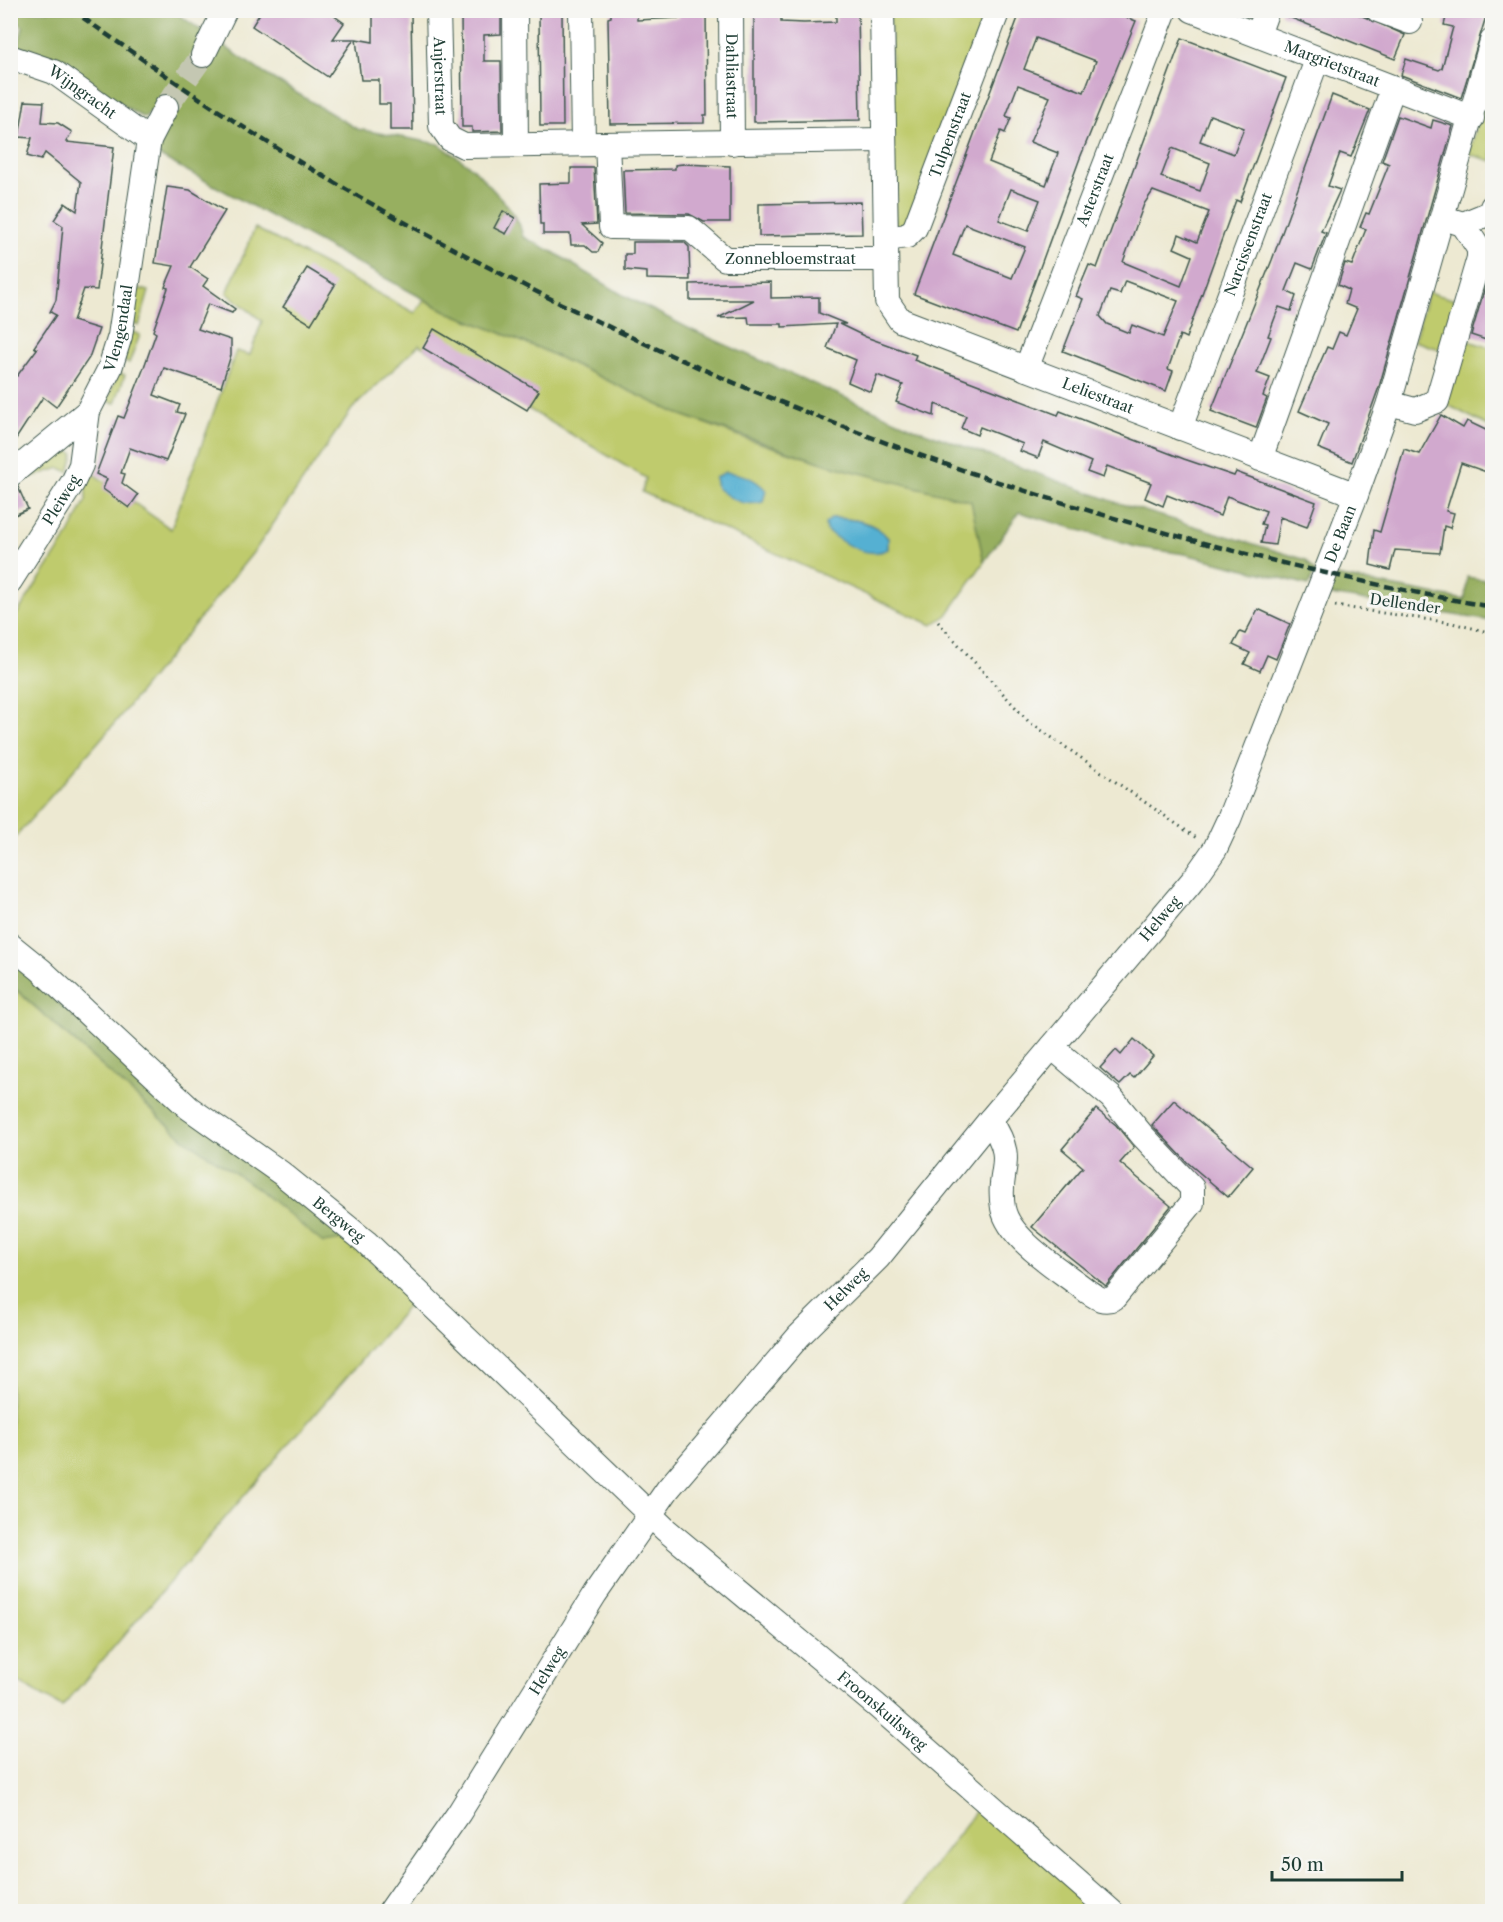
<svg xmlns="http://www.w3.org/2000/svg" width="1503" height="1922" font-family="'Libre Caslon Text',serif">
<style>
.green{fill:#bfcb6d;stroke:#6f8450;stroke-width:1.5;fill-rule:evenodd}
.forest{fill:#97af60;stroke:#5b764a;stroke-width:1.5}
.water{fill:#54b0d2;stroke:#3a7683;stroke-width:1.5}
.building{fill:#d1a9ce;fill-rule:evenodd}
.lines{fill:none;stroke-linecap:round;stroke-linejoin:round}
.minor-tunnel{stroke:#c4c7b2;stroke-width:24;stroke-dasharray:24 12;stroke-linecap:butt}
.minor-casing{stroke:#3e574c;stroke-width:26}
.path{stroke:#3e574c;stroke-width:3;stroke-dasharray:1.5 4.5;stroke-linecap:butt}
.minor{stroke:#fff;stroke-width:24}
.rail{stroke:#1f3d34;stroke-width:4.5;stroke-dasharray:9 4.5;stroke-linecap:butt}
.labels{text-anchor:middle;stroke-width:6;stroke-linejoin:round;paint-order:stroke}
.street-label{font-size:15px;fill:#1f3d34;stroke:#f6f6f2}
</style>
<rect width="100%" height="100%" fill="#f6f6f2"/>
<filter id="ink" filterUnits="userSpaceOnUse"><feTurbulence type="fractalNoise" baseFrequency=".0167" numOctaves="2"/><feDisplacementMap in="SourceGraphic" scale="12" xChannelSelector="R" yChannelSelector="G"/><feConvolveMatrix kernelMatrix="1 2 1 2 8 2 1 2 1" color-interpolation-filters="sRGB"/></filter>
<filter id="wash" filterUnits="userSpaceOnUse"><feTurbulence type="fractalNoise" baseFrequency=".008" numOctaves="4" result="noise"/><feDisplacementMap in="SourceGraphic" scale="24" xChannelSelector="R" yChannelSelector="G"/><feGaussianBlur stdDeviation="1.35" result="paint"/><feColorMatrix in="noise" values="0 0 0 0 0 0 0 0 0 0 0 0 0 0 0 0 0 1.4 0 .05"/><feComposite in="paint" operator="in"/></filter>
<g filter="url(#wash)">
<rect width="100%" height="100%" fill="#ede9d2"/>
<g class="green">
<polygon points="890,11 992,11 914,217 895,230"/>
<polygon points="1483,103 1492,106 1492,161 1469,154"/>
<path d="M255,228L415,313L424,300L448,312L541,349L676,413L747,439L829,465L971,501L984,562L947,615L932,625L642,492L646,478L419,345L352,409L256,549L113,725L11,842V623L69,534L86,500L85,468L171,529L236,351L250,355L262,321L227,293ZM832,518C854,519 874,521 888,538V549Z"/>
<polygon points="137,288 149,291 139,326 131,323"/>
<polygon points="1428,292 1456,300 1442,350 1414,341"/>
<polygon points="130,331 140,335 129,363 123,361"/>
<polygon points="1465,340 1492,348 1492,428 1446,404"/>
<polygon points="118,373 125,375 115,403 107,401"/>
<polygon points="61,447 74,454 69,472 60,468 31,477 28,474"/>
<polygon points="10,985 183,1138 257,1188 323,1242 348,1239 414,1299 62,1707 11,1678"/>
<polygon points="981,1804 1106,1912 900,1912"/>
</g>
<g class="forest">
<path d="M10,11H173L265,74L357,129L439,144L474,169L508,206L519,223L523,237L553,252L621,294L694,331L914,428L1115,502L1306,560L1315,571L1309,585L1185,554L1136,547L1019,512L984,562L971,501L829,465L676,413L541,349L448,312L154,153L152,110L145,118C119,106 102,87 79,73C60,61 39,52 18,46L23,27L11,15Z"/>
<polygon points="1331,575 1465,600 1467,577 1492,581 1492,621 1324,594"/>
<polygon points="10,959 99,1039 348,1239 323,1243 257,1188 183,1138 11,985"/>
</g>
<g class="water">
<path d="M725,472C743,474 753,477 766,490L763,502C744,507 732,500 717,488L715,478Z"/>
<path d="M832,518C854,519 874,521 888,538V549C867,560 842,543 826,530L825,524Z"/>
</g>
<g id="blocks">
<g class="building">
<polygon points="262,10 326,10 344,23 333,39 354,39 328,77 252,26"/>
<polygon points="373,10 411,12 413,130 390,130 390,104 379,104 379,80 361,80 356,39 373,42"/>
<polygon points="501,10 501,34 484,35 484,61 501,61 502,131 472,132 472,127 462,127 461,11"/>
<polygon points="539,10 562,10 563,126 540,126"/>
<polygon points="611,10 637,10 637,20 679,18 679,10 706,10 707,115 704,115 704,123 610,124 608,18 611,17"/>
<polygon points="754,10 781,10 781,22 804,23 836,22 836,13 858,10 860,120 754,122"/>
<path d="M1021,10H1081L1092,15L1094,11H1110L1136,21L1080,158L1016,333L914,294ZM1036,38L1096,61L1084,92L1024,69ZM1018,85L1050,97L1030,142L1058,153L1046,185L989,162L1001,131L1005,133L1011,118L1006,116ZM1011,189L1040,200L1028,231L999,220ZM965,224L1025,247L1012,278L953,255Z"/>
<polygon points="1281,10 1349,10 1405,35 1395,59 1281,14"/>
<polygon points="1448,10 1488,10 1461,98 1401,75 1406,59 1439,70 1442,68 1453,27 1444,25"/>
<path d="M1182,38L1286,78L1240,202L1236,200L1186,338L1180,335L1168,369L1173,371L1166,391L1063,351L1083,299L1076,296L1089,265L1097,268ZM1210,115L1244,128L1234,154L1200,141ZM1172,148L1210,163L1200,191L1161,177ZM1153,191L1209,212L1197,242L1179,234L1177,241L1174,248L1192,256L1181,286L1123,262L1144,204ZM1125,281L1178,301L1163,337L1132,325L1129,333L1107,324L1100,316L1110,291L1120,294Z"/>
<polygon points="1332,95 1370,110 1351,157 1340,153 1328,186 1340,190 1321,231 1326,233 1312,269 1297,263 1286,291 1296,296 1291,311 1279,307 1268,336 1271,337 1257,373 1270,378 1263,396 1267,398 1256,428 1211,411 1272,260"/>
<polygon points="25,101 44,102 42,122 58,123 72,132 66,142 114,147 97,290 84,289 73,321 99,329 89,358 56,407 43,397 10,448 10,372 17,376 37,349 34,347 56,315 50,312 56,300 63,226 54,220 65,203 77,211 81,182 45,153 41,160 27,156 32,138 19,137"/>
<polygon points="1398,116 1431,128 1433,120 1453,126 1379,387 1352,462 1318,448 1328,424 1299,411 1327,347 1332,349 1339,332 1346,335 1357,309 1345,304 1349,290 1338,285 1345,263 1352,265 1366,229 1360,227 1366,213 1369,214 1389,164 1382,161"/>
<polygon points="683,164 730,166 730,222 704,222 689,214 625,213 623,170 675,169 675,165"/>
<polygon points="571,168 594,168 597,224 582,225 602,243 598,252 593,252 585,245 571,245 570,234 543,234 543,224 540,224 539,184 571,183"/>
<polygon points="167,187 190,190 225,211 190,267 208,279 203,286 235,309 232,313 208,304 198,329 231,340 231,355 221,387 164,368 154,395 180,405 177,412 185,414 166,461 130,448 121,473 125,474 122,483 138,495 129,508 103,489 107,479 96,474 118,416 124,418 143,370 156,333 153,331 168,288 165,287 174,266 155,263"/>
<polygon points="861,202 862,234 759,236 759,204"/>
<polygon points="503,211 515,218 506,234 494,228"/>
<polygon points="633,242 684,242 689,247 690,280 647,279 647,272 625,270 625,254 633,254"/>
<polygon points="1492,263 1492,342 1471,335"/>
<polygon points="307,268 335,285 311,324 283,307"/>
<polygon points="771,282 771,298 819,297 819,313 846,324 839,324 866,337 916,355 914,360 1058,415 1060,411 1184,459 1234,476 1236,472 1316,502 1307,527 1280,517 1275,545 1261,543 1265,525 1261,524 1266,511 1227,496 1220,516 1167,495 1163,506 1145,498 1151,483 1107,466 1103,478 1087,472 1091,462 1044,442 1038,458 1020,451 1023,444 980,427 977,435 961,428 966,416 935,404 934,416 896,402 903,385 877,375 871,392 848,382 856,360 827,348 836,324 782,327 782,324 749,324 748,317 718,318 754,300 690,300 690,284"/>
<polygon points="434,329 539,391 527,410 423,348"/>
<polygon points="1441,415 1463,428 1467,421 1492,433 1492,474 1461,463 1446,511 1454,513 1450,528 1444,526 1440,553 1395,550 1390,570 1370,565 1374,530 1380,532 1404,449 1419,454"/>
<polygon points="18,487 28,509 10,517 10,489"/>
<polygon points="1258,609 1290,624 1276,659 1267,655 1260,671 1244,664 1250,653 1233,645 1240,632 1245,634"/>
<polygon points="1134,1039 1153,1056 1134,1078 1130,1075 1120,1085 1100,1068 1116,1050 1121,1055"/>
<polygon points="1174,1100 1253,1167 1228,1197 1187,1162 1152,1125"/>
<polygon points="1096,1109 1116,1125 1134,1147 1120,1163 1171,1206 1106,1286 1032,1227 1083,1167 1062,1149"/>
</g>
</g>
</g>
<g filter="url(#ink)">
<use href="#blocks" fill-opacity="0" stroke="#3e574c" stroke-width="1.5"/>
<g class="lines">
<polyline class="minor-tunnel" points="166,107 203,55"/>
<defs>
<g id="minor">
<path id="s1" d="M438,10L441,126L450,139L464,146L884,140"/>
<polyline points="515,10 516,145"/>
<polyline points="581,10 583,144"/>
<path id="s2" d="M731,10L732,143"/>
<path id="s3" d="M882,10L887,301L900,320L1356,495"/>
<path id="s4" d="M1192,10L1472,118"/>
<polyline points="1378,10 1410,22"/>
<polyline points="1258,35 1267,10"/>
<polyline points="203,55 225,10"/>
<path id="s5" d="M10,57L54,72L149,140"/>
<path id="s6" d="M607,144L611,227L689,228L725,259H886"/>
<polyline points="1450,220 1463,224 1490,213 1492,207"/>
<path id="s7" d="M886,239L907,236L915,228L998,10"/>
<path id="s8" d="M1026,369L1165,10"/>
<polyline points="1389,403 1415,410 1437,401 1479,258 1479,249 1463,224"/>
<path id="s9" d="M1180,428L1317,60"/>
<polyline points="1260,459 1393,88"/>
<path id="s10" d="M10,475L88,411L110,368L120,336L149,140L166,107"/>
<path id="s11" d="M10,581L73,482L81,465L88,411"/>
<path id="s12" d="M10,945L41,970L189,1108L281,1173L366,1242L666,1530L876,1705L1112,1912"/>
<path d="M990,1120C1019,1164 996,1167 1003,1208C1009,1240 1062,1271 1087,1291C1096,1297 1103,1303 1114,1298L1192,1203V1188L1142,1135L1111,1097L1052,1047"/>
<path id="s13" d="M390,1912L459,1813L595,1594L668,1489L799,1336L878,1258L990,1120L1194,879L1215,849L1229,819L1356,495L1389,403L1492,41"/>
</g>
</defs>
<use href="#minor" class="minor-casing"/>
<g class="path">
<polyline points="1335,606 1452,623 1492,633"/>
<polyline points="938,622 1028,721 1198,839"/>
</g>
<use href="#minor" class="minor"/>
<path class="rail" d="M72,10C153,67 234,124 320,174C687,390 1073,531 1492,607"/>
</g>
</g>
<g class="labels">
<g class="street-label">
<text dy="5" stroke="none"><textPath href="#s4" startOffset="150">Margrietstraat</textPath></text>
<text dy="5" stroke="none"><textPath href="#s1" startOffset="66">Anjerstraat</textPath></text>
<text dy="5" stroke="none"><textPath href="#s2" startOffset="66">Dahliastraat</textPath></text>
<text dy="5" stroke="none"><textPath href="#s5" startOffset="81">Wijngracht</textPath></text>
<text dy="5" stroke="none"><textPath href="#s7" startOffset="132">Tulpenstraat</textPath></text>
<text dy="5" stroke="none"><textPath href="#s8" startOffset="192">Asterstraat</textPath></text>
<text dy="5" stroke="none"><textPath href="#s9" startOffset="196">Narcissenstraat</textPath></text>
<text dy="5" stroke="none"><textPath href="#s6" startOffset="274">Zonnebloemstraat</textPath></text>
<text dy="5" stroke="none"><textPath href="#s10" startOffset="190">Vlengendaal</textPath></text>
<text dy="5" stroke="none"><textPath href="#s3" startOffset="526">Leliestraat</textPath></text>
<text dy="5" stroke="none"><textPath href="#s11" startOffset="96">Pleiweg</textPath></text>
<text dy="5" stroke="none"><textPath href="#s13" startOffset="1688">De Baan</textPath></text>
<text transform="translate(1405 604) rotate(8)" y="5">Dellender</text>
<text dy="5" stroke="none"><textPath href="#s13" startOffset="1260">Helweg</textPath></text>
<text dy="5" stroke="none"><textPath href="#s12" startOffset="429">Bergweg</textPath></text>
<text dy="5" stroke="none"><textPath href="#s13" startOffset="774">Helweg</textPath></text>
<text dy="5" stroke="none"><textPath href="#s13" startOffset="288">Helweg</textPath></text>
<text dy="5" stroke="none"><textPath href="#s12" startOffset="1162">Froonskuilsweg</textPath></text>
</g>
</g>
<rect width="1503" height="1922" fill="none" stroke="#f6f6f2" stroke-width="36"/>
<path d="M1272 1871v9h130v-9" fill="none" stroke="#1f3d34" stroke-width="3"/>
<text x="1281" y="1871" font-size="18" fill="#1f3d34" stroke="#f6f6f2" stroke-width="4.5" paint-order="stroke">50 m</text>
</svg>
